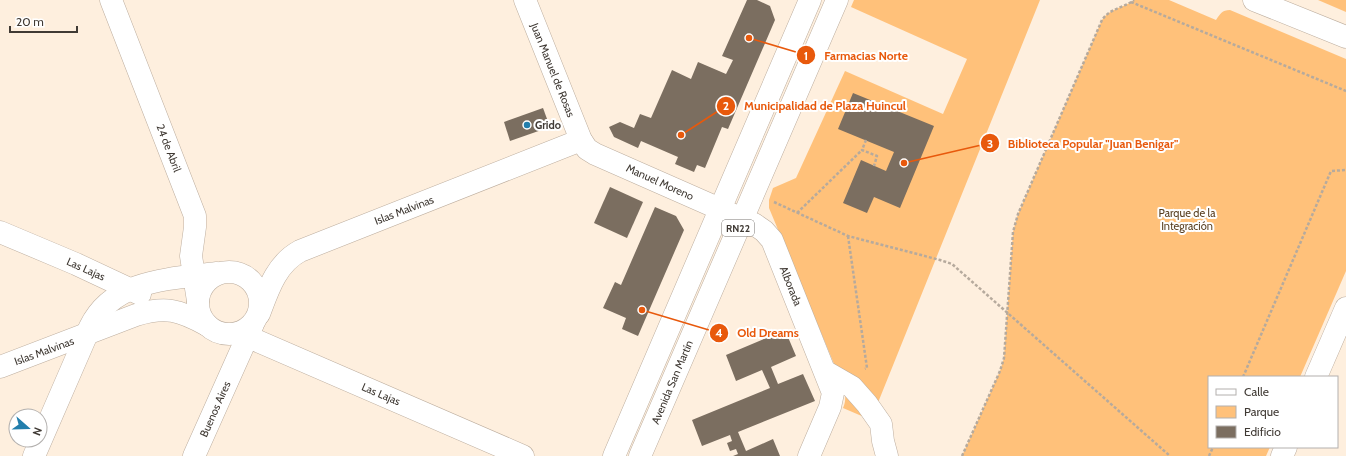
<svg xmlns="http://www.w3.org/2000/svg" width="1346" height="456" font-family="Cabin,sans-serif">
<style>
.green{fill:#ffc17a}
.building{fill:#7b6e60}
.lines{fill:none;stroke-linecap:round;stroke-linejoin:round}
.minor-casing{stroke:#bdae9f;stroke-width:23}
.major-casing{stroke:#bdae9f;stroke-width:23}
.highway-casing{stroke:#bdae9f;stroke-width:23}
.path{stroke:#b6aa9d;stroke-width:2.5;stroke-dasharray:3 2;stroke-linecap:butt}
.minor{stroke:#fff;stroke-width:22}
.major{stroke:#fff;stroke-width:22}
.highway{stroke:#fff;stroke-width:22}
.poi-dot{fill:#227eac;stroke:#fff;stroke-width:1.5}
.labels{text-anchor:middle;stroke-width:4;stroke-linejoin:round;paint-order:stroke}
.shield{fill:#fff;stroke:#797571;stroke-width:1}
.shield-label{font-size:10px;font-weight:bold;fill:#403a34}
.street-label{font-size:11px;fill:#403a34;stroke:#fff}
.poi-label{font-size:11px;font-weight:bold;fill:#403a34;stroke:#fff;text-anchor:start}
.park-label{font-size:11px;fill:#583e1f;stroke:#fff}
.leader{fill:none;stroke:#e8590c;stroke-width:1.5}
.callout-dot{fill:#e8590c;stroke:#fff;stroke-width:1.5}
.mark-label{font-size:12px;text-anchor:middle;font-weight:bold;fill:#fff}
.callout-label{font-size:12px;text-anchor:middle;font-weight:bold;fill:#e8590c;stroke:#fff;stroke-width:4;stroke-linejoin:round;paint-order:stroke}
</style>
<rect width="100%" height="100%" fill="#feefde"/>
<g class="green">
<path d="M854,0H1040L871,420L843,408C847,399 845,392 842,383L769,208V200L773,188L796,178L845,71L943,114L967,59L851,7Z"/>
<path d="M1134,0H1169L1216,20C1220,14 1222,10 1230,10L1346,59V271L1300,377H1209V447H1270L1266,456H962L1000,371L1004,358L1013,232L1018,214L1102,20C1110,8 1124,8 1134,0Z"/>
<polygon points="1318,0 1346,0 1346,12"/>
</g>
<g class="building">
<polygon points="747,0 757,0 770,6 775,20 728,129 722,127 705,168 697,165 694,172 675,164 678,157 641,141 638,148 614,137 609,127 620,122 634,128 640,114 651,118 672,70 691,79 698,62 726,74 733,60 722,56"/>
<polygon points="853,93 934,126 900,208 874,197 867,213 843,203 861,160 886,171 894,152 838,129"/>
<polygon points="543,108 550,127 510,141 504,122"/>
<polygon points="610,187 643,202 627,238 594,223"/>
<polygon points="655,207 676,216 684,230 638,336 622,329 626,318 603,308 615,282 621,285"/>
<polygon points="785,330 796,356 771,367 778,384 803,374 815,401 738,432 746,451 773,439 780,456 733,456 738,454 736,449 730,451 727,443 732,441 730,435 702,446 692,420 770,388 762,370 736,381 726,355"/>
</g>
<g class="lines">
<defs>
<g id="minor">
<polyline points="111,0 195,216 195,227 191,256 198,301"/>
<polyline points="525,0 581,140 587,149 595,154 754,224 764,231 772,240 833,393 830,407 809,456"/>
<polyline points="1254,0 1346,37"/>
<polyline points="0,232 76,264 140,294"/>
<circle cx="229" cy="303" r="31"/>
<path d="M259,314C268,290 276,264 300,251L581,140"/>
<polyline points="239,333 523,456"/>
<path d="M0,367L136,315C166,306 179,310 207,325"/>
<polyline points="826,372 852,387 867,404 881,424 883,441 887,456"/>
<path d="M34,456L90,327C113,279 171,279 217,273"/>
<polyline points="194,456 253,324"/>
</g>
<g id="major">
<polyline points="1316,377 1346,308"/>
<polyline points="1282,456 1286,447"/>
</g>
<g id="highway">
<polyline points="614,456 810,0"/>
<polyline points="640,456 837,0"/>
</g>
</defs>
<use href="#minor" class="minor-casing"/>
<use href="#major" class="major-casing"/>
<use href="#highway" class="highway-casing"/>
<g class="path">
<polyline points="1131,2 1346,91"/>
<polyline points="866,140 862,150 877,156 874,166"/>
<polyline points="774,202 848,236 940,260 952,264 1170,456"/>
<polyline points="797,213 862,150"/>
<polyline points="848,236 867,368 865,369"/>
<polyline points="1243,377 1331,171 1346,170"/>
<path d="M962,456L1000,371L1004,358L1013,232L1018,214L1102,20C1110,8 1124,8 1134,0"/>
<polyline points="1209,456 1213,447"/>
</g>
<use href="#minor" class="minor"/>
<use href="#major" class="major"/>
<use href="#highway" class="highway"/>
</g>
<circle class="poi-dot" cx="527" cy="125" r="4"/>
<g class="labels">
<rect class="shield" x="722" y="220" width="32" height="16" rx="3"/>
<g class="shield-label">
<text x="738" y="232">RN22</text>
</g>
<g class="street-label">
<text transform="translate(553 70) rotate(68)" y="4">Juan Manuel de Rosas</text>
<text transform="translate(169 148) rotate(69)" y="4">24 de Abril</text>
<text transform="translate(660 182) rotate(24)" y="4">Manuel Moreno</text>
<text transform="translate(404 210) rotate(-21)" y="4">Islas Malvinas</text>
<text transform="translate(86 269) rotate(24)" y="4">Las Lajas</text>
<text transform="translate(791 286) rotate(68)" y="4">Alborada</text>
<text transform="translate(44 351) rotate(-20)" y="4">Islas Malvinas</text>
<text transform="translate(672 382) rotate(-67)" y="4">Avenida San Martín</text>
<text transform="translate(381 394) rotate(23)" y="4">Las Lajas</text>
<text transform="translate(215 409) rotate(-66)" y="4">Buenos Aires</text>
</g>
<g class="poi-label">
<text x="535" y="129">Grido</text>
</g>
<g class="park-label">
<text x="1187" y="217">Parque de la<tspan x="1187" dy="13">Integración</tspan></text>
</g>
</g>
<path class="leader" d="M749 38L806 55M681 135L726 106M904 163L990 143M642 310L719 333"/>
<g class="callout-dot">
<circle cx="749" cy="38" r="4"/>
<circle cx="681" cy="135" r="4"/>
<circle cx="904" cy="163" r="4"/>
<circle cx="642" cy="310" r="4"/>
<circle cx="806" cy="55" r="10"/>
<circle cx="726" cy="106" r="10"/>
<circle cx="990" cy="143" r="10"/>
<circle cx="719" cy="333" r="10"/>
</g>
<g class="mark-label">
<text x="806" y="60">1</text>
<text x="726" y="110">2</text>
<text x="990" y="148">3</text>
<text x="719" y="337">4</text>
</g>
<g class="callout-label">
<text x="866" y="60">Farmacias Norte</text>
<text x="825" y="110">Municipalidad de Plaza Huincul</text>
<text x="1093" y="148">Biblioteca Popular "Juan Benigar"</text>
<text x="768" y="337">Old Dreams</text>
</g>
<rect x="1208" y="376" width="130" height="72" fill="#ffffff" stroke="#b3b0ae"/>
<rect x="1216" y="389" width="20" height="6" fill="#ffffff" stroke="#b3b0ae"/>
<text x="1244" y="396" font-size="12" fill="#403a34">Calle</text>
<rect x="1216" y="406" width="20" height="12" fill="#ffc17a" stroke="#b3b0ae"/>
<text x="1244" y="416" font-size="12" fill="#403a34">Parque</text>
<rect x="1216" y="426" width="20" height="12" fill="#7b6e60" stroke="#b3b0ae"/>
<text x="1244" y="436" font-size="12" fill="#403a34">Edificio</text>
<g transform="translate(28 428) rotate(110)"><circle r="19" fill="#ffffff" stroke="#b3b0ae"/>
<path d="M0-3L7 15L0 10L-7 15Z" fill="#227eac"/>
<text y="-6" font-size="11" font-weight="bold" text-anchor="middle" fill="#403a34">N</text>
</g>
<path d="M10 26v6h67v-6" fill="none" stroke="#403a34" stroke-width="2"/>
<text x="16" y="26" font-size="12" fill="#403a34" stroke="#ffffff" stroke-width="3" paint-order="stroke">20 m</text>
</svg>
